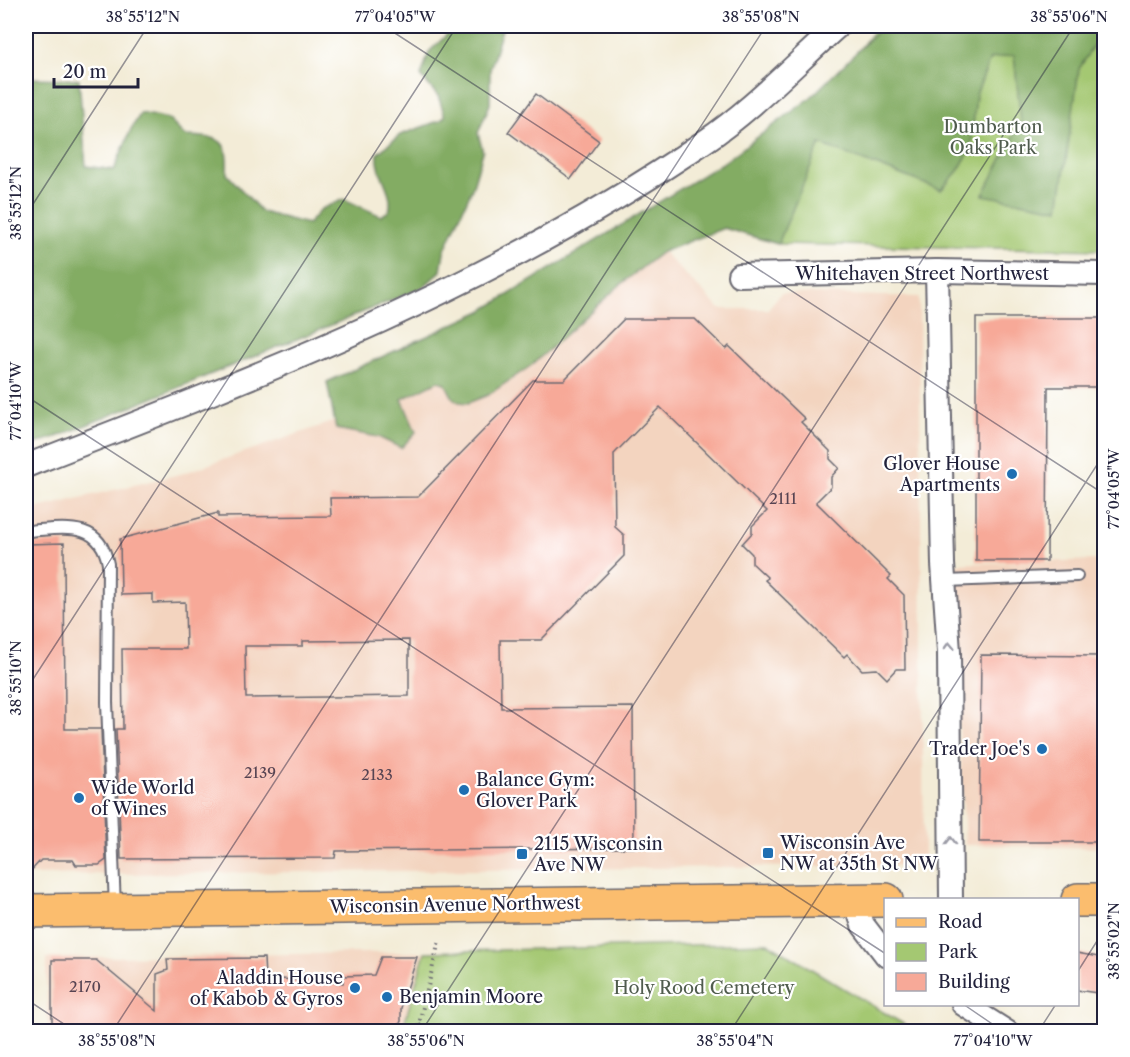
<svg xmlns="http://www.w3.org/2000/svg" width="1130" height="1057" font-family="'Libre Caslon Text',serif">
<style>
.built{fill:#f3d4bf}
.green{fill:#a4c872;stroke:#637556;stroke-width:1.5}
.forest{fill:#83ac64;stroke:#526750;stroke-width:1.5}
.building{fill:#f7a998;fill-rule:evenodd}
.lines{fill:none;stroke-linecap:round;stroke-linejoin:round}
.lane-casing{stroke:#6b6972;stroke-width:14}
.street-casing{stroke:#6b6972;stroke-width:26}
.primary-casing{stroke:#6b6972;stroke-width:36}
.path{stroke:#6b6972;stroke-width:4;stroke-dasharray:1.5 4.5;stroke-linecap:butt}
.lane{stroke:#fff;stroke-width:10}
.street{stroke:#fff;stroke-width:22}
.primary{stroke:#fbbd6e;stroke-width:33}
.oneway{stroke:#9c9ca7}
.ticks{fill:none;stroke:#22223b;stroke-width:1.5;stroke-opacity:0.45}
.poi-dot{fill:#1f6fb2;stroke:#fff;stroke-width:2}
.labels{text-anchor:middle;stroke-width:4.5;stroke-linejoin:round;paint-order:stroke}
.number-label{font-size:15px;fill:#574452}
.park-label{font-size:18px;fill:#505c4e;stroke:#fff}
.street-label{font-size:18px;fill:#22223b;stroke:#fff}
.poi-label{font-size:18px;fill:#22223b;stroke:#fff;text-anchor:start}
.neatline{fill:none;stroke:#22223b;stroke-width:2}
.ticks-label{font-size:15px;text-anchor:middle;fill:#22223b}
</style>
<rect width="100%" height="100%" fill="#fff"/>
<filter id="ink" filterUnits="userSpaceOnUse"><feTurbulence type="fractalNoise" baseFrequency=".0167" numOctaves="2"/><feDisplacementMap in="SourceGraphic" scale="12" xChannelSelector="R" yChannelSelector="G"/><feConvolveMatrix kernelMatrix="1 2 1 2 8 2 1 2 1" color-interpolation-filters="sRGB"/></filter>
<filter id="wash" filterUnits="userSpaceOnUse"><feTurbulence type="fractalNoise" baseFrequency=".008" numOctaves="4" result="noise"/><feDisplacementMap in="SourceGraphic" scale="24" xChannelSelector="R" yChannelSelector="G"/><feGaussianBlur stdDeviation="1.35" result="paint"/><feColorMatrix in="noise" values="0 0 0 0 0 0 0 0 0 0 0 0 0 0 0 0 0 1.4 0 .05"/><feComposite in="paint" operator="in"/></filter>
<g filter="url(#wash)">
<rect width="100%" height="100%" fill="#f3ecd7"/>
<g class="built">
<polygon points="653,242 720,309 768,309 781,293 919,297 924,865 26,875 26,511 184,473 361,412"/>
<polygon points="1101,560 1104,848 965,845 951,564"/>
<polygon points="425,952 402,1032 48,1031 46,958"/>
</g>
<g class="green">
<polygon points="877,26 1104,26 1104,250 778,244 724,228"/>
<polygon points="768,943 915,1031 402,1031 425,952"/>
</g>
<g class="forest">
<path d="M456,26H503L490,70V104L478,133L483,152L472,189L444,252L441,271L422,288L62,435L26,447V78L79,79L86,166L114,170L131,129L141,113L168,119L185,136C220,138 229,136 227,174L262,212L308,224L321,209L344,199L381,216L389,211C395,191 375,174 378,153L400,135L441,120L445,116L438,96L421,76L429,52Z"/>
<polygon points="883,26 1104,26 1104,35 1101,33 1079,69 1059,209 983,195 1021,122 1014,55 990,59 976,95 971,149 958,171 941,190 820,144 778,244 724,228 662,252 620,285 532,365 488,395 468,403 459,402 453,398 445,383 438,381 402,399 416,432 401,448 378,437 336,429 327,382 482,311 724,162 809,99"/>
</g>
<g id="blocks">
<g class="building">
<polygon points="536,94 599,141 571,179 508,132"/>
<polygon points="976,318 1104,318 1104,387 1048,387 1047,561 976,561"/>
<path d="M624,319H695L726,349L729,346L805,419L801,422L830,451V459L839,468L831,477V487L816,502L891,576L888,579L904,595L905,669H896L887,679L877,669L862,670L847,654L844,657L765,580L768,578L752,563V554L742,544L752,533V526L767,511L660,407L614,454L615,527L624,535V556L541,640H500L501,708L633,707L634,848L336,851L335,858L121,859L116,729H123L122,649H186L185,602L153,603V594L121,595L120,539L218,513V517L331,516L330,498L418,497L533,380H564ZM409,640V696L246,698L245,646H303V641Z"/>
<polygon points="64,543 65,729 101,729 106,860 99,865 76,865 73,860 41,860 26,876 26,544"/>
<polygon points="981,655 1104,656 1104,842 979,842"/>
<polygon points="1077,953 1104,958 1104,994 1077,990"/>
<polygon points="381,957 417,957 401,1008 401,1021 396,1032 52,1032 52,960 96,960 157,1011 157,974 168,970 167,959 264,958 265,978 343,983 343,976 374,975"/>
</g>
</g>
</g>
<g filter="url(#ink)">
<use href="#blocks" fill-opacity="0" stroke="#6b6972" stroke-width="1.5"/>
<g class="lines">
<defs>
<g id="lane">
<path d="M26,531C61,529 100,519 108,564L107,702L115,908"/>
<polyline points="946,581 1077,576"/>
</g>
<g id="street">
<polyline points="937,271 943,564 949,652 951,900"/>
<polyline points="739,275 937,271 1104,274"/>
<path d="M26,466C261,375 494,286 704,142C753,109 794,65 838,26"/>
<polyline points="855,901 863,925 886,955"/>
<polyline points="963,1004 1007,1032"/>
</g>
<g id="primary">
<polyline points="1078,900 1104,900"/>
<polyline points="26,911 886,900"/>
</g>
</defs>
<use href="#lane" class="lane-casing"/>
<use href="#street" class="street-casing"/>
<use href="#primary" class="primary-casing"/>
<g class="path">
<polyline points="1091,26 1104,39"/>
<polyline points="419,1025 430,1032"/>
<polyline points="417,1032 439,941"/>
</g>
<use href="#lane" class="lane"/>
<use href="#street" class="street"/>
<use href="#primary" class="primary"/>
</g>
<defs><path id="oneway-chevron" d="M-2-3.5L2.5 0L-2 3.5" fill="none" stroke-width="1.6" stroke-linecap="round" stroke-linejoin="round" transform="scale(1.5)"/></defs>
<g class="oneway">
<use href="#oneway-chevron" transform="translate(949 646) rotate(-92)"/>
<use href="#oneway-chevron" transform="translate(951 841) rotate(-90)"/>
</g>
</g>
<path class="ticks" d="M384,26L1104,494M26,215L148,26M26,396L886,954M26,690L457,26M1078,971L1104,930M26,999L76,1032M963,1004L1004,1032M112,1032L766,26M421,1032L1074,26M730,1032L1104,454M1038,1032L1056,1004"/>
<g class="poi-dot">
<circle cx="1012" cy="474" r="6"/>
<circle cx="1042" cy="749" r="6"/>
<circle cx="464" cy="790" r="6"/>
<circle cx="79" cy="798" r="6"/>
<rect x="762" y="847" width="12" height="12" rx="3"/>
<rect x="516" y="848" width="12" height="12" rx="3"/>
<circle cx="355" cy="988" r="6"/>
<circle cx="387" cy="997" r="6"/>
</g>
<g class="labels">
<g class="number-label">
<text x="783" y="504">2111</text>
<text x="260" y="778">2139</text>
<text x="377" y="780">2133</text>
<text x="85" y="992">2170</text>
</g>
<g class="park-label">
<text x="993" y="133">Dumbarton<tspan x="993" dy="21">Oaks Park</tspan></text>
<text x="704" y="994">Holy Rood Cemetery</text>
</g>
<g class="street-label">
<text x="922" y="280">Whitehaven Street Northwest</text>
<text transform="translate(455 905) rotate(-1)" y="6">Wisconsin Avenue Northwest</text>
</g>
<g class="poi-label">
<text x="1000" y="470" text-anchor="end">Glover House<tspan x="1000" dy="21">Apartments</tspan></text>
<text x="1030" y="755" text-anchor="end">Trader Joe's</text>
<text x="476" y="786">Balance Gym:<tspan x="476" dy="21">Glover Park</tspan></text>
<text x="91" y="794">Wide World<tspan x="91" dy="21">of Wines</tspan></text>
<text x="780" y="849">Wisconsin Ave<tspan x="780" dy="21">NW at 35th St NW</tspan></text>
<text x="534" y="850">2115 Wisconsin<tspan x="534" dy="21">Ave NW</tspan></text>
<text x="343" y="984" text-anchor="end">Aladdin House<tspan x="343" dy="21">of Kabob &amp; Gyros</tspan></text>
<text x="399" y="1003">Benjamin Moore</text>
</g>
</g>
<rect width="1130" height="1057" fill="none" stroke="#fff" stroke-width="66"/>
<rect x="884" y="898" width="195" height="108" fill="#ffffff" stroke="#a7a7b1" stroke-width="1.5"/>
<rect x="896" y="918" width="30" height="9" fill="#fbbd6e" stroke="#a7a7b1" stroke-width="1.5"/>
<text x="938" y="928" font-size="18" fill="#22223b">Road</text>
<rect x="896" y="943" width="30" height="18" fill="#a4c872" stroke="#a7a7b1" stroke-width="1.5"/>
<text x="938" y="958" font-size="18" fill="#22223b">Park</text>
<rect x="896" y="973" width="30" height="18" fill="#f7a998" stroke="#a7a7b1" stroke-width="1.5"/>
<text x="938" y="988" font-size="18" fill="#22223b">Building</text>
<path d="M54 78v9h84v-9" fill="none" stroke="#22223b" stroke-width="3"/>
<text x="63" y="78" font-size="18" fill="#22223b" stroke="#ffffff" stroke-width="4.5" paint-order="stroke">20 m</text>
<rect x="33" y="33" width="1064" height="991" class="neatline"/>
<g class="ticks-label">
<text x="143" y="22">38°55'12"N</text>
<text x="395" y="22">77°04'05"W</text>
<text x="761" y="22">38°55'08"N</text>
<text x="1069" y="22">38°55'06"N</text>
<text transform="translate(16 203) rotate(-90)" y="5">38°55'12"N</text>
<text transform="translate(16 401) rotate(-90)" y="5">77°04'10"W</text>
<text transform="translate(1114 489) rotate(-90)" y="5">77°04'05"W</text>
<text transform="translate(16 678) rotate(-90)" y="5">38°55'10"N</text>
<text transform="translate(1114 941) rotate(-90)" y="5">38°55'02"N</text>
<text x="117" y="1046">38°55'08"N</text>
<text x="426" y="1046">38°55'06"N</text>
<text x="735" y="1046">38°55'04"N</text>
<text x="993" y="1046">77°04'10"W</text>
</g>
</svg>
